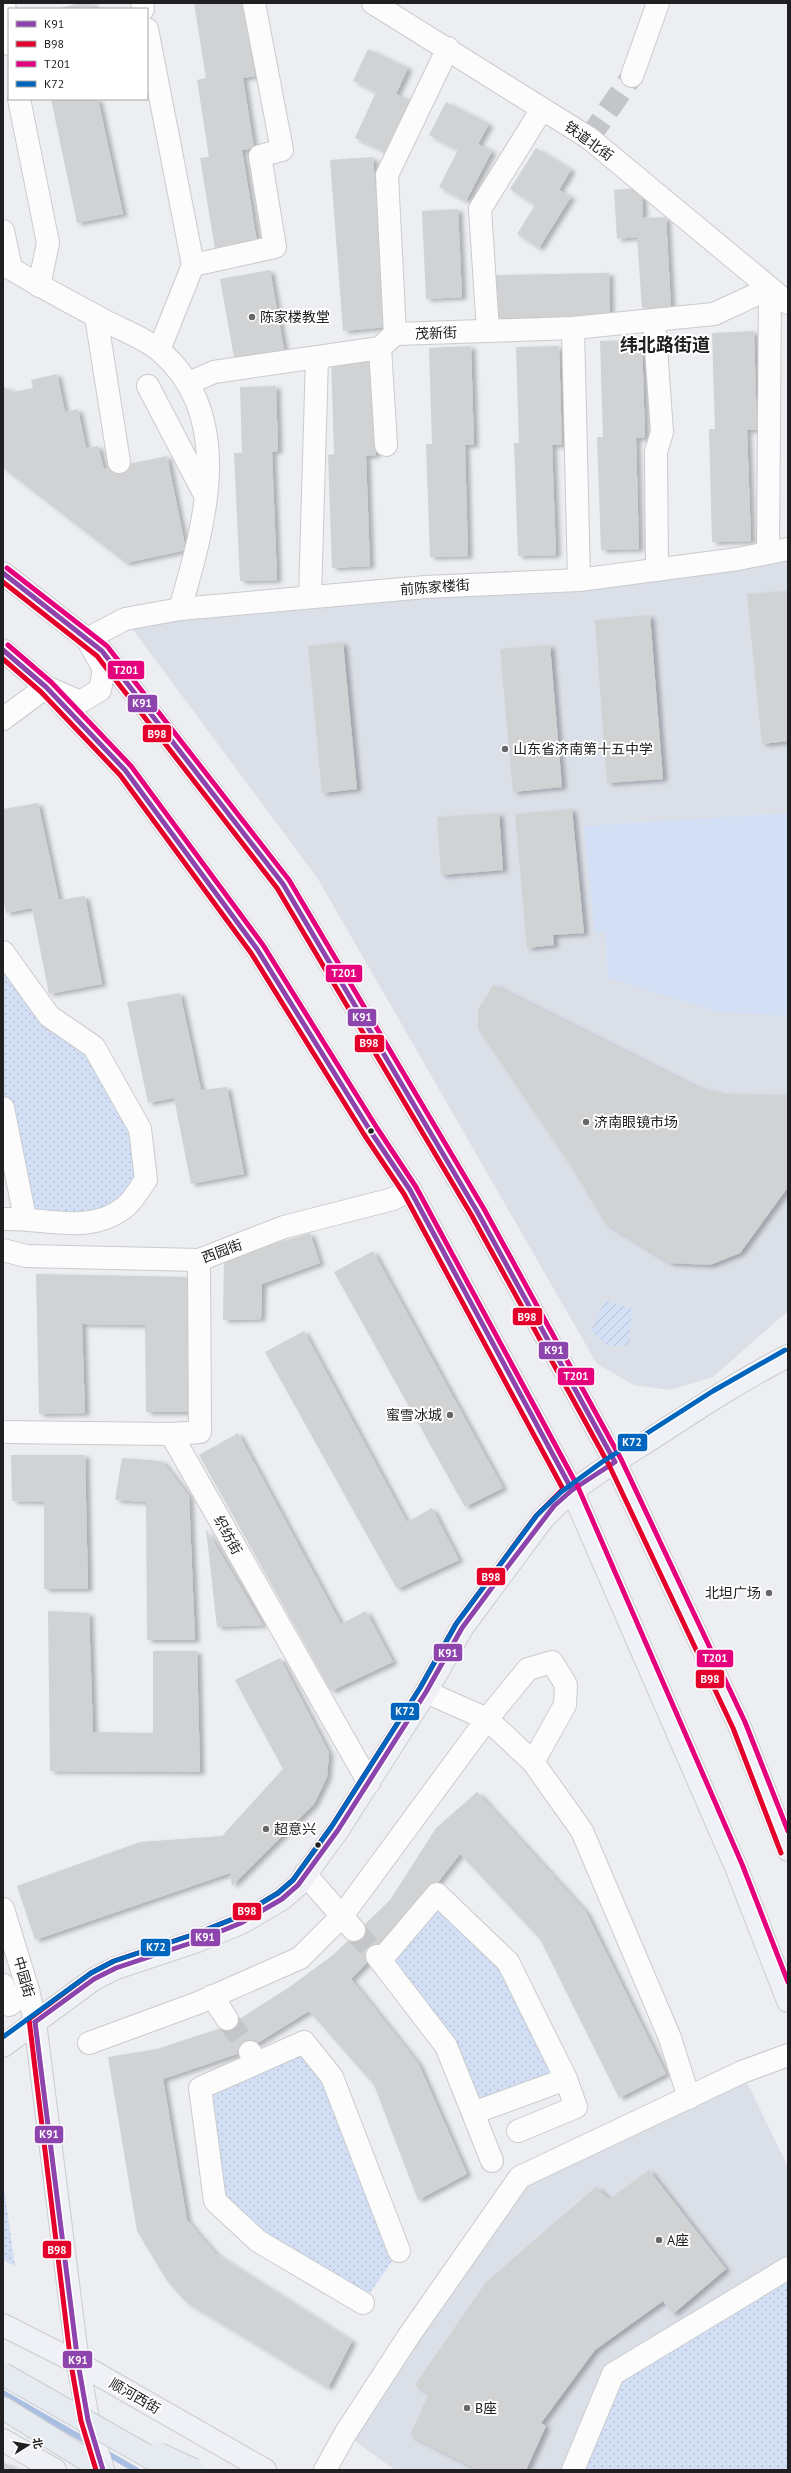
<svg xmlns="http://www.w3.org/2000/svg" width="791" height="2473" font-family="'PT Sans','Noto Sans SC',sans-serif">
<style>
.built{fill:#dbdfe7}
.park{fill:url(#park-dots)}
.garden{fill:url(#garden-furrows)}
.pitch{fill:#d3dff5}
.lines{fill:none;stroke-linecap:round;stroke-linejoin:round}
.stream{stroke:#a9bee3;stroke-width:6}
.building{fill:#d0d2d4;filter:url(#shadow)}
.minor-tunnel{stroke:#c3c5c8;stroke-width:22;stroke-dasharray:22 11;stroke-linecap:butt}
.minor-casing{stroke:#c9cbcd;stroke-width:24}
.major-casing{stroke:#cbccce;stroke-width:24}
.highway-casing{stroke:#cbccce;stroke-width:24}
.minor{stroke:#fcfcfd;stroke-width:22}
.major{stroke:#eff1f7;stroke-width:22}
.highway{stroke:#e6ebf2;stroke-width:22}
.highway-bridge-casing{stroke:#cbccce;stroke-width:24;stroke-linecap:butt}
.highway-bridge{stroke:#e6ebf2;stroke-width:22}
.bus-1-casing{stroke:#fff;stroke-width:8}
.bus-2-casing{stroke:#fff;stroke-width:8}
.bus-3-casing{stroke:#fff;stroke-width:8}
.bus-4-casing{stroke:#fff;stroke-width:8}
.bus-1{stroke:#8e44ad;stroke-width:5}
.bus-2{stroke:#e4002b;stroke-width:5}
.bus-3{stroke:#e5007d;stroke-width:5}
.bus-4{stroke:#0065bd;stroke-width:5}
.poi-dot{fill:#67686a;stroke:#fff;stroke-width:1.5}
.bus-dot{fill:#202022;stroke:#fff;stroke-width:1.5}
.labels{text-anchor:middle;stroke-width:4;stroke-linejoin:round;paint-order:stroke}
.street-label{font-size:14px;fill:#202022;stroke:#fff}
.poi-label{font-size:14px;fill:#202022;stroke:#fff;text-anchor:start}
.district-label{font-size:18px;font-weight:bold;fill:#202022;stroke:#fff}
.line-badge{stroke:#fff;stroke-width:1.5}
.badge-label{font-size:11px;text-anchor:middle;font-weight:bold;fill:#fff}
</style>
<defs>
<pattern id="park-dots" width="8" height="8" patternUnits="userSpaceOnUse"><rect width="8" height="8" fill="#d3dff5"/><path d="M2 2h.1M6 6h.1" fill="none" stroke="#b5bfd2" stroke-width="1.8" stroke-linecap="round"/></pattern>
<pattern id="garden-furrows" width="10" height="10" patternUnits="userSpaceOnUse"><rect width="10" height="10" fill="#d3dff5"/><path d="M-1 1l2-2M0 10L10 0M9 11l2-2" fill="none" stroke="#b5bfd2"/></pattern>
<filter id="shadow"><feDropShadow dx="4.5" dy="2.5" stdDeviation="2" flood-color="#0004"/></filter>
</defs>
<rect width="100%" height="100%" fill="#eceef1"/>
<g class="built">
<polygon points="788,554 788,1311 713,1377 670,1390 634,1385 597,1364 318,879 125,619"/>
<polygon points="742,2072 788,2167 788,2470 395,2470 345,2434 520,2177"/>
</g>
<g class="park">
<polygon points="3,952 94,1047 140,1129 146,1180 105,1220 25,1218 3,1108"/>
<polygon points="437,1894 508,1962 566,2079 473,2113 388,1968"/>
<polygon points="304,2042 332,2077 399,2251 363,2303 215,2201 200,2088"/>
<polygon points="3,2181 15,2266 3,2260"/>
<polygon points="788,2268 788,2470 573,2470 613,2374"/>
</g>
<polygon class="garden" points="605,1300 632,1309 629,1345 608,1346 591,1331"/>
<polygon class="pitch" points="788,813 788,1016 718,1012 608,978 605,932 595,934 584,826"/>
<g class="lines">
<g class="stream">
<polyline points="3,2393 88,2442"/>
<polyline points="103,2451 136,2470"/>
</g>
</g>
<g class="building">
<polygon points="81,3 93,3 94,9 56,9"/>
<polygon points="194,3 243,3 255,76 243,78 254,148 242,150 257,242 215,249 200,158 209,157 197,80 206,78"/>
<polygon points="368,49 408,68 396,94 416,103 393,155 355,138 376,92 353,81"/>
<polygon points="51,99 98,99 123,214 77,223"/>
<polygon points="446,102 489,124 478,144 492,151 466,201 439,187 458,150 429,135"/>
<polygon points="536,148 571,170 559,190 571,197 539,248 517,234 535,205 510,189"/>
<polygon points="373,157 386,327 343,331 330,160"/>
<polygon points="642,188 643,218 666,217 671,307 642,308 637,237 617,239 614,190"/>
<polygon points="458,209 462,297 426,299 422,211"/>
<polygon points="270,270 285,355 235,363 220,279"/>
<polygon points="609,273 610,315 495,318 494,275"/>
<polygon points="754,331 757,430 747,430 751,541 712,542 709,429 715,429 712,333"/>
<polygon points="642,340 645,438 636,438 639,549 601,550 597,437 603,437 600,341"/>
<polygon points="471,346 474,445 465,445 468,556 430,557 426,444 432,444 429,348"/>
<polygon points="559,346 562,445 552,445 556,555 518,556 514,443 519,443 516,347"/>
<polygon points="373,357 376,455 366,456 370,566 332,568 328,455 334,454 331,358"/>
<polygon points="57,374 65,412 78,409 86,448 98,446 104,469 167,456 186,550 126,563 3,468 3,386 12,392 33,388 31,380"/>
<polygon points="276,386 278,451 272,452 277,580 240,581 234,453 242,453 240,387"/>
<polygon points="788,591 788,741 762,744 747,594"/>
<polygon points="650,615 663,779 607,783 595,620"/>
<polygon points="343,642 357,789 322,793 308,646"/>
<polygon points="550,645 562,787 513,792 500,649"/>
<polygon points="38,803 59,900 85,896 102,984 49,994 32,908 6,913 3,899 3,809"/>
<polygon points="572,809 584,933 553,935 554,945 527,948 515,814"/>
<polygon points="499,813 503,870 441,875 437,817"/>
<polygon points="493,985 696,1087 723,1094 788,1095 788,1187 740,1253 710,1265 670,1263 605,1223 571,1166 478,1029 478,1010"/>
<polygon points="180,993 201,1090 227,1087 244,1174 191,1184 174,1098 148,1103 127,1002"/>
<polygon points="310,1233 320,1263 262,1284 261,1319 223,1320 224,1258"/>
<polygon points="373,1251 503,1488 465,1507 334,1272"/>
<polygon points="36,1274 191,1277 194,1412 146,1412 145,1325 82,1324 85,1413 39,1414"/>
<polygon points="304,1331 407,1522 432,1508 459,1560 397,1589 265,1352"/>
<polygon points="238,1433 341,1624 366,1611 393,1662 331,1691 199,1455"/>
<polygon points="11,1455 85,1455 88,1589 44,1589 44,1502 12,1501"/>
<polygon points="122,1458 162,1461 189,1496 195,1640 147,1640 146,1502 115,1500"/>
<polygon points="206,1529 263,1625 217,1627"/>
<polygon points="48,1611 89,1613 93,1732 153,1733 153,1651 197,1651 200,1772 50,1771"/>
<polygon points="280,1658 329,1753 327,1777 314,1804 232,1886 230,1873 35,1940 17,1886 140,1842 222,1836 283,1769 235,1680"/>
<polygon points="477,1792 586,1912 666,2074 619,2098 540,1939 460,1854 409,1919 351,1979 418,2063 467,2174 418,2200 374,2085 309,2011 243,2052 163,2079 187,2220 216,2254 352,2341 328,2388 186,2302 167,2281 137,2231 108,2057 157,2049 230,2025 288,1988 333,1955 390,1900 436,1828"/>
<polygon points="649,2170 726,2269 673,2314 663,2301 595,2350 541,2423 546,2426 526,2470 478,2470 410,2435 429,2393 415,2385 486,2282 596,2187 609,2199"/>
<polygon points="3,2462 17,2470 3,2470"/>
</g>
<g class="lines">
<g class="minor-tunnel">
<polyline points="589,138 632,76"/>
<polyline points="354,1930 377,1956"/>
<polyline points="227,2019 250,2052"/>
</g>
<defs>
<g id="minor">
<polyline points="4,3 9,44"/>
<polyline points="142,3 143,9"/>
<polyline points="373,3 589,138 788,303"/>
<polyline points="147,29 193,265 159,350"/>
<polyline points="632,76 658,3"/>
<polyline points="19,99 48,243 39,286"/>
<polyline points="3,231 11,268"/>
<path d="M3,264C38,285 73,304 109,323C125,331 146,339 160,351C237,417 204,525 180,609"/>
<polyline points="193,265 275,247 260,156 282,150 254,3"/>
<polyline points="96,316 119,462"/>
<polyline points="654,320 662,432 656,452 657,570"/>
<polyline points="573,328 579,580"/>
<polyline points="488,331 480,209 542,109"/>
<polyline points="395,334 573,328 714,314 770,288 768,553"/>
<polyline points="395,334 387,175 448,48"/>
<polyline points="380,348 386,445"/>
<polyline points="189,383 214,372 380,348 395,334"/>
<polyline points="148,386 206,497"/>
<polyline points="310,597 317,357"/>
<polyline points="3,719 46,687 80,702 100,690 104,669 87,639 125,619 180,609 425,587 579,580 738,559 788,549"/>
<path d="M3,952L49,1016L94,1047L140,1129L146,1180C139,1189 133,1201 125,1207C89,1236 44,1217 3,1219"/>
<polyline points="3,1108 25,1218"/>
<polyline points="3,1250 26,1256 199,1260 284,1227 393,1199 410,1190"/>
<polyline points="3,1432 171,1434 369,1783"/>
<polyline points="171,1434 200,1432 199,1260"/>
<polyline points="426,1692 487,1719 528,1669 552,1662 566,1685 565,1705 533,1762"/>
<polyline points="305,1874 354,1930"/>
<polyline points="3,1909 28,1990 35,2022"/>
<polyline points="377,1956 446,2046 473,2113 566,2079"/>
<polyline points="381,1960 437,1894 508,1962 566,2079 576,2107 518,2131"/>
<polyline points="3,1985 9,2005 28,1990"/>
<polyline points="212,1996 227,2019"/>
<polyline points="89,2043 198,2003 300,1958 342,1916 487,1719 533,1762 582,1831 670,2038 689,2098"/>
<polyline points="250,2052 257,2063 200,2088 215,2201 258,2241 363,2303"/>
<polyline points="257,2063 304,2042 332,2077 399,2251"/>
<polyline points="473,2113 492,2161"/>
<polyline points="325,2470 345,2434 408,2337 520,2177 742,2072 788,2055"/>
<polyline points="573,2470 613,2374 788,2268"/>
</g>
<g id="major">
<polyline points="3,573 102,651 283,884 478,1213 615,1462 739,1725 788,1850"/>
<polyline points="3,650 46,687 125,770 257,949 371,1132 410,1190 572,1490 736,1867 788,2001"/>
<polyline points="35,2022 78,2363 88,2420 103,2470"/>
<path d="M3,2046L94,1979L116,1968L197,1941L241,1923L282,1899L298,1885L338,1830L426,1692L462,1628L542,1520C572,1487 610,1465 648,1441C694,1411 739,1381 788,1356"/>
<polyline points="3,2325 78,2363 265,2470"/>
<polyline points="3,2440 55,2470"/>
</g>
<polyline id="highway" points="3,2408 103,2470"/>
</defs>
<use href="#minor" class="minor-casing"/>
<use href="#major" class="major-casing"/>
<use href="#highway" class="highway-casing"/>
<use href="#minor" class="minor"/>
<use href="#major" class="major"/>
<use href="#highway" class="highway"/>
<defs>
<g id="highway-bridge">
<polyline points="3,2374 172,2470"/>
<polyline points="159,2454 194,2470"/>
</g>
</defs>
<use href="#highway-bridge" class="highway-bridge-casing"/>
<use href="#highway-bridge" class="highway-bridge"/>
<defs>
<g id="bus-1">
<polyline points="3,573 102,651 283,884 478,1213 615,1462 572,1490 554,1506 502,1574 462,1628 426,1692 338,1830 298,1885 282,1899 241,1923 197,1941 116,1968 94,1979 35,2022"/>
<polyline points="3,650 46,687 125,770 257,949 371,1132 410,1190 572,1490"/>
<polyline points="35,2022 78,2363 88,2420 103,2470"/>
</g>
<g id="bus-2">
<polyline points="3,582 97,656 277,888 472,1216 609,1465 733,1728 781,1853"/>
<polyline points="3,659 41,692 120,775 251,953 365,1136 404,1194 563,1489 536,1516 456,1624 420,1688 332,1826 293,1880 278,1893 238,1917 195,1934 114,1961 91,1973 29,2019 71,2364 81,2421 96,2470"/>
</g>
<g id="bus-3">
<polyline points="7,568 107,646 289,880 484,1209 621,1459 745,1722 788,1831"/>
<polyline points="8,645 51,682 131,766 263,945 377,1128 416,1187 578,1487 742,1864 788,1982"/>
</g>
<polyline id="bus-4" points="3,2037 91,1973 114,1961 195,1934 238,1917 278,1893 293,1880 332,1826 420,1688 456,1624 537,1515 561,1492 602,1462 713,1391 785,1350"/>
</defs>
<use href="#bus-1" class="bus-1-casing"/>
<use href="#bus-2" class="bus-2-casing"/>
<use href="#bus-3" class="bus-3-casing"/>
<use href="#bus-4" class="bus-4-casing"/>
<use href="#bus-1" class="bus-1"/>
<use href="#bus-2" class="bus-2"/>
<use href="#bus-3" class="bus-3"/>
<use href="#bus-4" class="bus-4"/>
</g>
<g class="poi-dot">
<circle cx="252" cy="317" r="4"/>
<circle cx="505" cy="749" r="4"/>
<circle cx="586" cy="1122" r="4"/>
<circle cx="450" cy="1415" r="4"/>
<circle cx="769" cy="1593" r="4"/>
<circle cx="266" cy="1829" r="4"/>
<circle cx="659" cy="2240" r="4"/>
<circle cx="467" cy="2408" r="4"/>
</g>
<g class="bus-dot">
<circle cx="371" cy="1131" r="3.5"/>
<circle cx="318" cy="1845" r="3.5"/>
</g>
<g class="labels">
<g class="street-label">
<text transform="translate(589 141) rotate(36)" y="5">铁道北街</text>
<text transform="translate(436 333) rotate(-2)" y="5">茂新街</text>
<text transform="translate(435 587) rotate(-4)" y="5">前陈家楼街</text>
<text transform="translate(222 1251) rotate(-20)" y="5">西园街</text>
<text transform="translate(228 1535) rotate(61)" y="5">织纺街</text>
<text transform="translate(24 1977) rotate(74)" y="5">中园街</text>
<text transform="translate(135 2396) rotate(30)" y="5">顺河西街</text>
</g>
<g class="poi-label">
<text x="260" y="322">陈家楼教堂</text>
<text x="513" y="754">山东省济南第十五中学</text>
<text x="594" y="1127">济南眼镜市场</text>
<text x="442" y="1420" text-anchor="end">蜜雪冰城</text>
<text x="761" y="1598" text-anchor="end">北坦广场</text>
<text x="274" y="1834">超意兴</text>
<text x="667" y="2245">A座</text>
<text x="475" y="2413">B座</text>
</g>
<g class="district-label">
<text x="665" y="351">纬北路街道</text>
</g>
</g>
<g class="line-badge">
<rect x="107" y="660" width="38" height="20" rx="4" fill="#e5007d"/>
<rect x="127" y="694" width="31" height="19" rx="4" fill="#8e44ad"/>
<rect x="142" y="724" width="30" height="19" rx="4" fill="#e4002b"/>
<rect x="325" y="964" width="38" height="19" rx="4" fill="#e5007d"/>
<rect x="347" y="1008" width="30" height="19" rx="4" fill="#8e44ad"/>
<rect x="354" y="1034" width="31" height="19" rx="4" fill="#e4002b"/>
<rect x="512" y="1307" width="31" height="19" rx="4" fill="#e4002b"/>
<rect x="538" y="1341" width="31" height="19" rx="4" fill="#8e44ad"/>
<rect x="557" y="1367" width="38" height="19" rx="4" fill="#e5007d"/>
<rect x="617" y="1433" width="31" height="19" rx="4" fill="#0065bd"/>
<rect x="476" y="1567" width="30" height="19" rx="4" fill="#e4002b"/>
<rect x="433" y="1643" width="30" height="19" rx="4" fill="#8e44ad"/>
<rect x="696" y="1649" width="38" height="19" rx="4" fill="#e5007d"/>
<rect x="695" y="1669" width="30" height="20" rx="4" fill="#e4002b"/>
<rect x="390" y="1702" width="30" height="19" rx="4" fill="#0065bd"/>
<rect x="232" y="1902" width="30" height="19" rx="4" fill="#e4002b"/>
<rect x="190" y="1928" width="31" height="19" rx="4" fill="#8e44ad"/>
<rect x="140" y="1938" width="31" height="19" rx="4" fill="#0065bd"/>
<rect x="34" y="2125" width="30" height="19" rx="4" fill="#8e44ad"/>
<rect x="42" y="2240" width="30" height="19" rx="4" fill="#e4002b"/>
<rect x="62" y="2350" width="31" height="19" rx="4" fill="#8e44ad"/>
</g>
<g class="badge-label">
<text x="126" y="674">T201</text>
<text x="142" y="707">K91</text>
<text x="157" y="738">B98</text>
<text x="344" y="977">T201</text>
<text x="362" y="1021">K91</text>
<text x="369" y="1047">B98</text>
<text x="527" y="1321">B98</text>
<text x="554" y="1354">K91</text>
<text x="576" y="1380">T201</text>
<text x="632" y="1446">K72</text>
<text x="491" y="1581">B98</text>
<text x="448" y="1657">K91</text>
<text x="715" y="1662">T201</text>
<text x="710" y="1683">B98</text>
<text x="405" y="1715">K72</text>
<text x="247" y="1915">B98</text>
<text x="205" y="1941">K91</text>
<text x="156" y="1951">K72</text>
<text x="49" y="2138">K91</text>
<text x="57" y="2254">B98</text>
<text x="78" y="2364">K91</text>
</g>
<rect width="791" height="2473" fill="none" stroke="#202022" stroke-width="8"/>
<rect x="8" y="8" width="140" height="92" fill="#ffffff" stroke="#a6a6a7"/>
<rect x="16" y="21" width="20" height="6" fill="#8e44ad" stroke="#a6a6a7"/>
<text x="44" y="28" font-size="12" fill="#202022">K91</text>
<rect x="16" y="41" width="20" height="6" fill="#e4002b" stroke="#a6a6a7"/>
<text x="44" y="48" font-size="12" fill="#202022">B98</text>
<rect x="16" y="61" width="20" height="6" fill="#e5007d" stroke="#a6a6a7"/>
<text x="44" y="68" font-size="12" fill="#202022">T201</text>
<rect x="16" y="81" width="20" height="6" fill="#0065bd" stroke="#a6a6a7"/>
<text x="44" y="88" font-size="12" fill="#202022">K72</text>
<g transform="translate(28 2445) rotate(79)" stroke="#ffffff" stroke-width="3" paint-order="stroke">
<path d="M0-3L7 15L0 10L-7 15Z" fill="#202022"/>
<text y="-6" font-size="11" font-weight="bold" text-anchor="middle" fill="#202022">北</text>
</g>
</svg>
